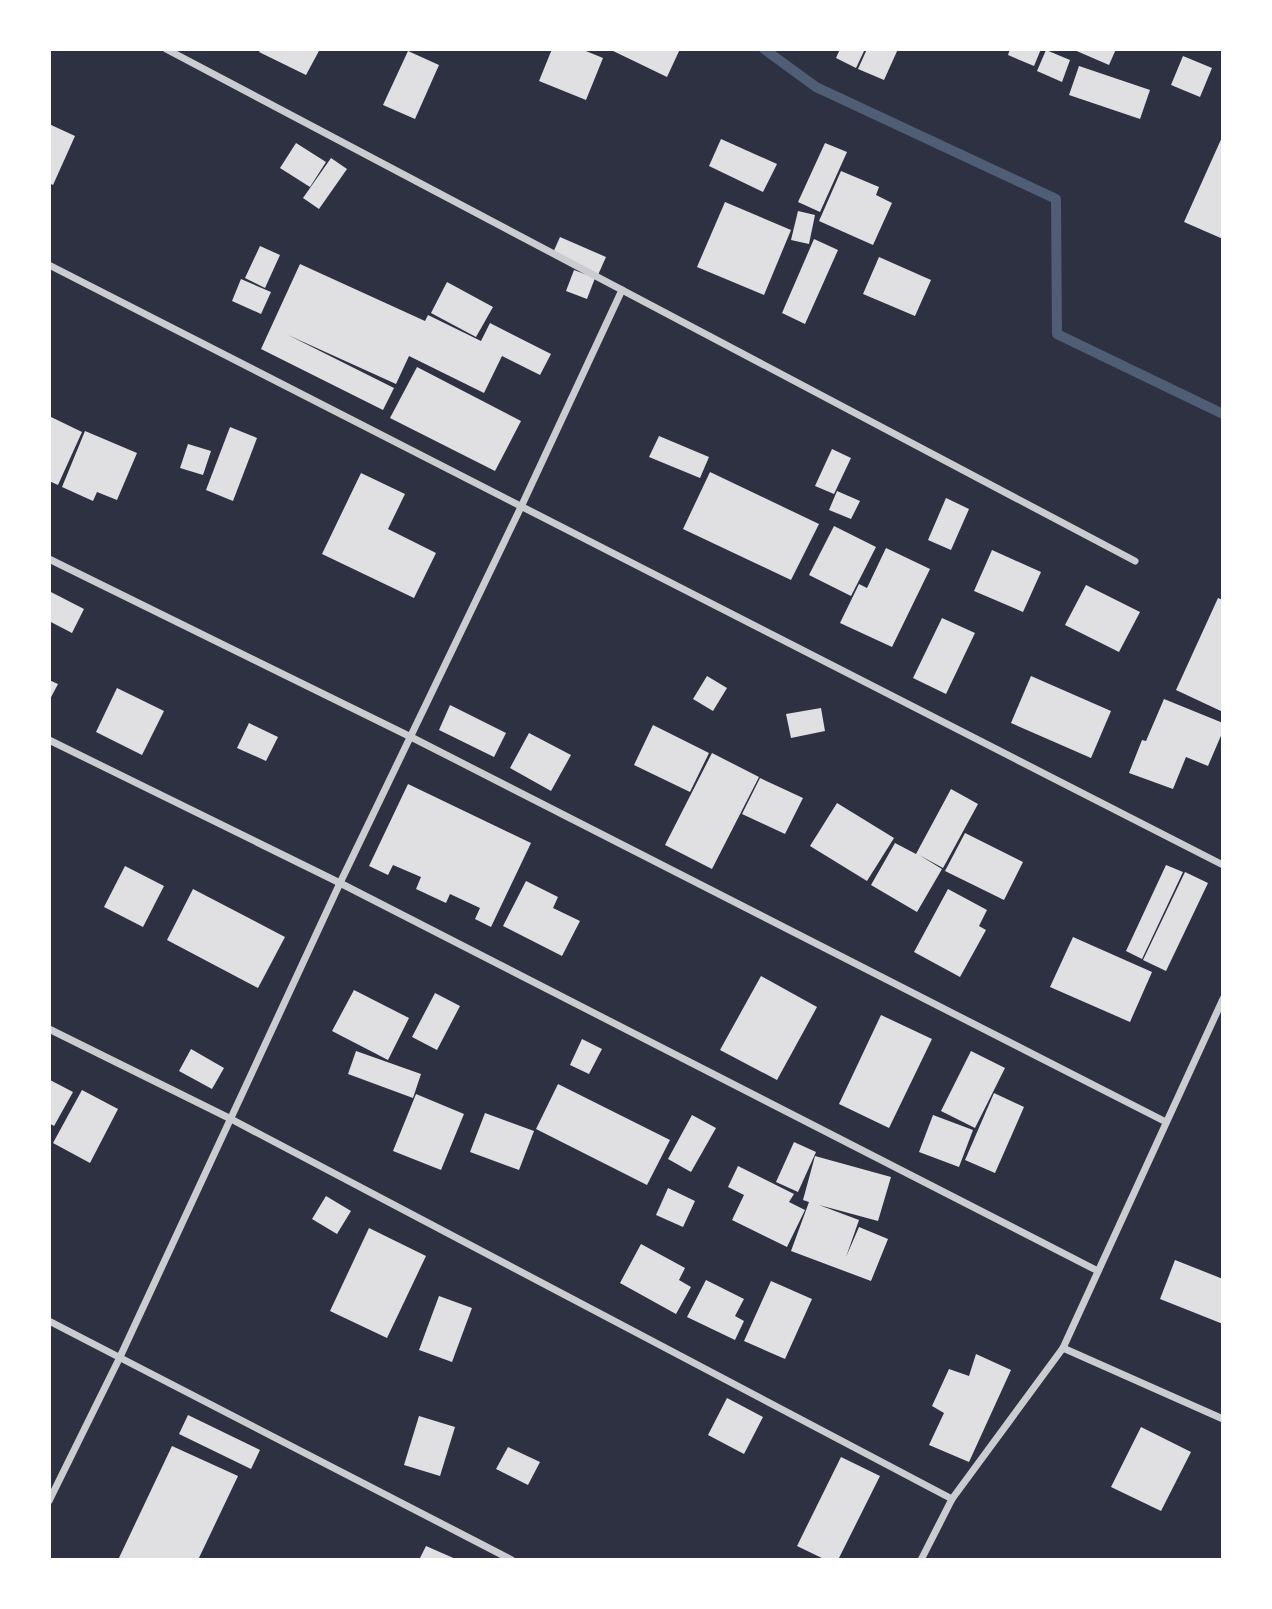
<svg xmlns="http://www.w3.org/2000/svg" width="1272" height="1609" font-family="Poppins,sans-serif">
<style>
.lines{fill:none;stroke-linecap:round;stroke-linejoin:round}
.stream{stroke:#4f5d75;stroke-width:10}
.building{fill:#e0e0e3}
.minor{stroke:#caccd0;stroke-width:7}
</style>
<rect width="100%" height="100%" fill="#2d3142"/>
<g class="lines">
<polyline class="stream" points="764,49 816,87 1056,199 1057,334 1223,414"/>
</g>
<g class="building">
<polygon points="261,49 320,49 306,75 259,52"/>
<polygon points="552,49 581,49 603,58 586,100 539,81"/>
<polygon points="609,49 680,49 667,77"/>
<polygon points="840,49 865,49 856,68 836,58"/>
<polygon points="867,49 898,49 884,80 858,69"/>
<polygon points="1010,49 1041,49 1034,66 1008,55"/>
<polygon points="1072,49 1116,49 1109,65"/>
<polygon points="1046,50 1070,60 1062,82 1037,71"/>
<polygon points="408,51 439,65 415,119 383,105"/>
<polygon points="1183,56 1212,68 1200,97 1171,85"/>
<polygon points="1079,66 1150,90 1140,119 1069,95"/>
<polygon points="49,124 75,136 53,185 49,183"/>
<polygon points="1223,135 1223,239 1184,222"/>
<polygon points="721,139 777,164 763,192 709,166"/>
<polygon points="296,143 326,162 310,187 280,168"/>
<polygon points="825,143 847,152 820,212 798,202"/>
<polygon points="331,158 347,169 319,209 303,198"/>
<polygon points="841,171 879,187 876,195 892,203 873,245 819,221"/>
<polygon points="725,202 791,230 764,295 697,267"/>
<polygon points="798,211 815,215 809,244 791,240"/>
<polygon points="560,237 606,257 598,275 552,255"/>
<polygon points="814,239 838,250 805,324 782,313"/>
<polygon points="260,246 280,255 265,288 245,278"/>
<polygon points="879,257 931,280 915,316 863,294"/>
<polygon points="300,264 425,321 428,315 481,341 490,323 551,354 540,375 502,356 484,393 409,356 396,384 288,335 394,388 383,410 261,349"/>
<polygon points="574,270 595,278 587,299 566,291"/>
<polygon points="241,279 271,292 261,314 232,301"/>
<polygon points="447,282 493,307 476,337 431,313"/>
<polygon points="417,367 521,421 495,471 390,418"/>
<polygon points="49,416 82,432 58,485 49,481"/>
<polygon points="230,427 257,438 233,501 206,490"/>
<polygon points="85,431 137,453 117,500 97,492 93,501 62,487"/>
<polygon points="659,436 709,457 700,478 649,457"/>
<polygon points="188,444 211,451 203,475 180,468"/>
<polygon points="832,449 851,458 834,494 815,486"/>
<polygon points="710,472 819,524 791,580 683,529"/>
<polygon points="361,473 405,494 388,529 436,553 414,598 322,554"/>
<polygon points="837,491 860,501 851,519 829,510"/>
<polygon points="946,498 969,509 951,550 928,540"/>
<polygon points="834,526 876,547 851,596 809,575"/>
<polygon points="886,548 930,569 892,647 840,623 859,584 867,588"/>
<polygon points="992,550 1041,572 1023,612 974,591"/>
<polygon points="1086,585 1140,612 1119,652 1065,625"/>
<polygon points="49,591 84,609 72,633 49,621"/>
<polygon points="1218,598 1223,600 1223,712 1176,690"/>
<polygon points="942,618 975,633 946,694 913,678"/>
<polygon points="707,676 727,688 713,711 693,699"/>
<polygon points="1031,676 1111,711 1091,758 1011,723"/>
<polygon points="49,680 58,684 49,701"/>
<polygon points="117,688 164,711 142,755 96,732"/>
<polygon points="1164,699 1223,723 1223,731 1208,766 1186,757 1173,789 1129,773 1142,740 1146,741"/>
<polygon points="450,705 506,733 494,757 439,730"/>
<polygon points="821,708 825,731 791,738 786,714"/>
<polygon points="249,723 278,737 266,761 237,748"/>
<polygon points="653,725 709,753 690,792 634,765"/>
<polygon points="529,733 571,755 551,791 510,768"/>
<polygon points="712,753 759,777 712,869 665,845"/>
<polygon points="760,778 803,798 785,834 742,814"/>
<polygon points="408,784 531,843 491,927 475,919 480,908 450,894 446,903 416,889 421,877 393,865 388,875 369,866"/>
<polygon points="951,789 978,804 943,868 919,855 942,869 917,912 871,885 895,843 916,854"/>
<polygon points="837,803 894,838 867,881 810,846"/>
<polygon points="965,833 1023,862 1004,900 945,871"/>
<polygon points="1166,865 1183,872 1142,959 1126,951"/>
<polygon points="125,866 164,886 143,927 104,907"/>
<polygon points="1185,872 1208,883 1166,971 1143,960"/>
<polygon points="526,881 558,897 553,908 580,921 562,956 503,926"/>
<polygon points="193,889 285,937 258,988 167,940"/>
<polygon points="948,889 987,910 979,926 986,930 960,977 914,952"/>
<polygon points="1073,937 1152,972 1130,1022 1050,987"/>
<polygon points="761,976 817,1007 777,1080 720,1050"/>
<polygon points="354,990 409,1018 388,1060 332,1031"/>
<polygon points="435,993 460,1006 437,1050 412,1037"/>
<polygon points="881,1015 932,1039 889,1128 839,1104"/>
<polygon points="582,1039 602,1049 589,1074 570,1065"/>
<polygon points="191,1049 224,1068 212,1089 179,1071"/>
<polygon points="356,1051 421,1074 413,1098 348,1074"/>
<polygon points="971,1051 1005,1068 975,1128 941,1111"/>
<polygon points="50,1080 73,1092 54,1126 49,1123"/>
<polygon points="558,1084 670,1140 647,1185 536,1129"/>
<polygon points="82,1090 118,1109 90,1163 53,1143"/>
<polygon points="994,1093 1024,1107 995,1173 965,1160"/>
<polygon points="416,1094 464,1114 441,1170 393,1151"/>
<polygon points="485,1113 534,1131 519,1170 470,1152"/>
<polygon points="692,1115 716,1128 691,1172 668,1159"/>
<polygon points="933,1115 973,1130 959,1167 919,1152"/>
<polygon points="794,1142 816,1152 798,1192 776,1182"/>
<polygon points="815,1156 891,1177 878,1221 819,1205 859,1220 846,1257 859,1227 888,1239 871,1281 791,1251 809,1202 803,1200"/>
<polygon points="738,1166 794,1194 789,1202 805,1210 787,1247 732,1220 744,1195 728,1187"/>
<polygon points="668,1188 695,1201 683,1227 656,1215"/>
<polygon points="326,1196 351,1211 337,1234 312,1219"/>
<polygon points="369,1228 426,1256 387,1338 330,1311"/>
<polygon points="641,1244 685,1268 679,1280 691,1287 676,1314 620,1283"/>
<polygon points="1175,1260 1223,1279 1223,1324 1160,1299"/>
<polygon points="706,1280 744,1299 735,1316 744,1321 735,1340 687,1317"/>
<polygon points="771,1281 812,1299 785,1359 744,1341"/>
<polygon points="439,1296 472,1308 452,1362 419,1350"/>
<polygon points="976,1354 1011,1370 969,1462 929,1445 944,1413 932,1406 949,1369 969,1376"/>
<polygon points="727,1398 763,1417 744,1454 708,1435"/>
<polygon points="188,1415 260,1450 251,1469 179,1434"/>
<polygon points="419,1416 455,1427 440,1476 404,1465"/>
<polygon points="1141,1427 1191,1452 1161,1511 1111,1487"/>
<polygon points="172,1446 238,1476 198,1560 118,1560"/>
<polygon points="508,1447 540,1462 528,1485 496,1469"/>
<polygon points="841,1457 880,1476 838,1560 826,1560 797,1546"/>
<polygon points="426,1546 458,1560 419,1560"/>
</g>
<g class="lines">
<g class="minor">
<polyline points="166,49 1135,561"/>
<polyline points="49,265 1223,865"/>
<polyline points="49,559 411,737 1166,1122"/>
<polyline points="49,740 340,883 1098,1271"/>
<polyline points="49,1029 231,1119 952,1499"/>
<polyline points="49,1321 512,1560"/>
<polyline points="1063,1348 1223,1419"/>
<polyline points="49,1501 120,1357 340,883 521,507 622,290"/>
<polyline points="921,1560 952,1499 1063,1348 1223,999"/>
</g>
</g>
<rect width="1272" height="1609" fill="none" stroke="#ffffff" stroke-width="102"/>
</svg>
